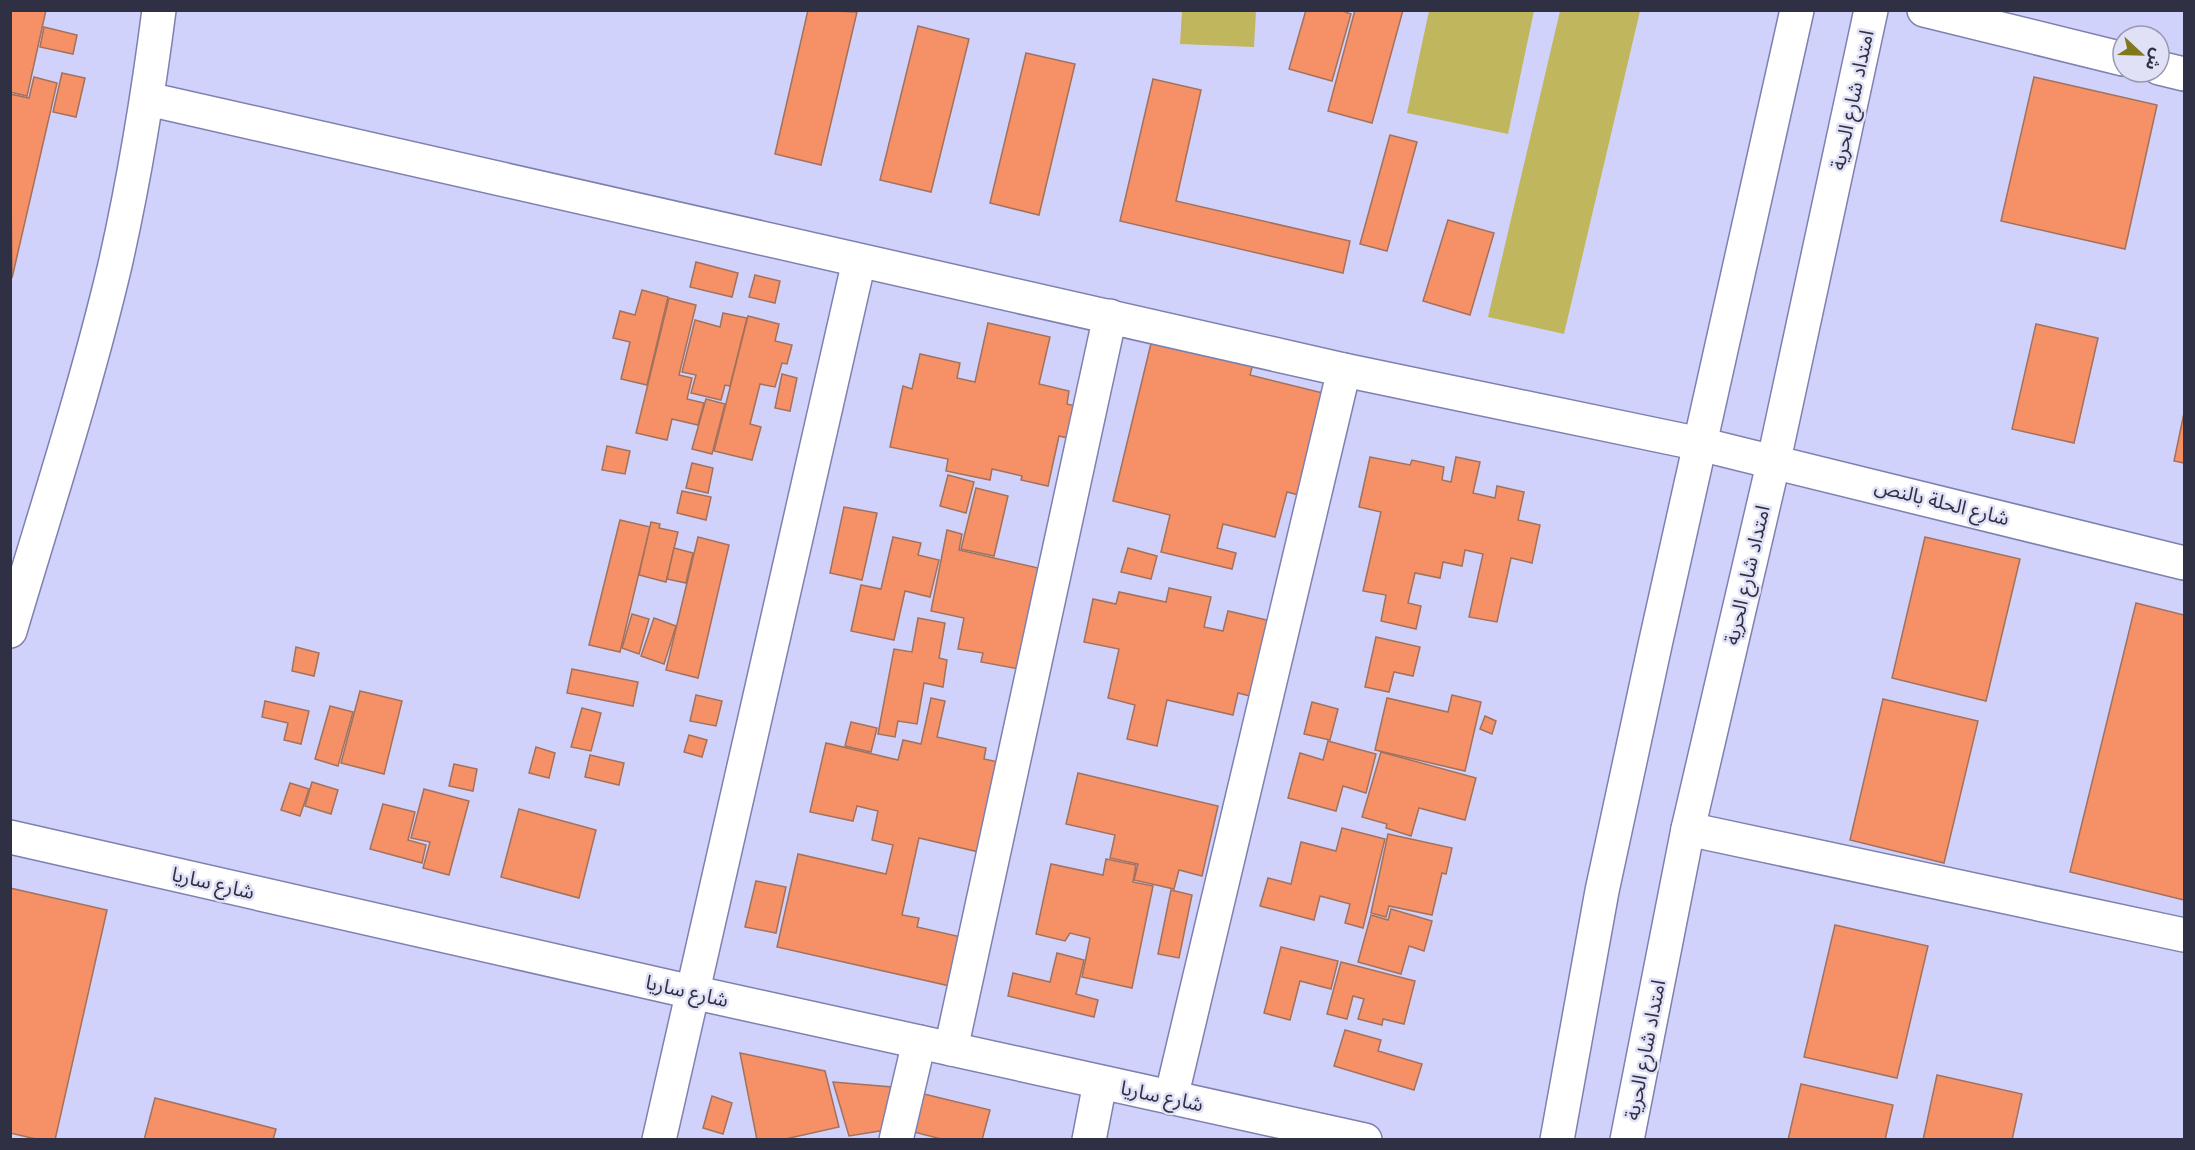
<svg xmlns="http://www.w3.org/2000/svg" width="2195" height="1150" font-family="Raleway,'Noto Sans Arabic',sans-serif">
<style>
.green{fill:#c0b65d}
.building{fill:#f69167;stroke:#a3715c;stroke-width:1.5}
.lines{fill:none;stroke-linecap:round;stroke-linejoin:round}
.minor-casing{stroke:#7e80af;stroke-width:36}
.major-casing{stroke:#7e80af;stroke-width:36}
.minor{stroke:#fff;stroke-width:33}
.major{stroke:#fff;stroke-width:33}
.labels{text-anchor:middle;stroke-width:5;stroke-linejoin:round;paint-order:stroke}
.street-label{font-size:20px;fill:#2f3044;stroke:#e0e1f6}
</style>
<rect width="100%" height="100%" fill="#d0d2fb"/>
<g class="green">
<polygon points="1182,11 1256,11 1254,47 1180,44"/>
<polygon points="1429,11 1534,11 1508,134 1407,113"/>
<polygon points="1560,11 1640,11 1564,334 1488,317"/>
</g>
<g class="building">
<polygon points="10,10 46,10 27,96 10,92"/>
<polygon points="808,10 857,12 821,165 775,154"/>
<polygon points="1306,10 1340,10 1351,14 1332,81 1289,69"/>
<polygon points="1355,10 1403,10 1372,123 1328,111"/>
<polygon points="918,26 969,39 931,192 880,180"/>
<polygon points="44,27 77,35 73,54 40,47"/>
<polygon points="1026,53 1075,64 1039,215 990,203"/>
<polygon points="62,73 85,78 76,117 53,112"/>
<polygon points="34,77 57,83 12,278 10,94 29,98"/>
<polygon points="2034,77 2157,105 2125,249 2001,221"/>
<polygon points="1153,79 1201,90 1176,201 1350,241 1343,273 1120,221"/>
<polygon points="1390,135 1417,142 1387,251 1360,244"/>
<polygon points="1448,220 1494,233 1470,315 1423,301"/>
<polygon points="696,262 738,273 732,297 690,287"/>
<polygon points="755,275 780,281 775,303 749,297"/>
<polygon points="642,290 668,297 647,385 621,379 630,342 613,338 620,311 635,315"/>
<polygon points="669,298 696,305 679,375 692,378 687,399 704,403 698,425 672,419 667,440 636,433"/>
<polygon points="723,313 747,318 730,386 725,385 721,400 691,393 696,375 682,372 695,320 720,327"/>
<polygon points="748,316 779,324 775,341 792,345 787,364 782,363 775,387 760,384 750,424 761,427 752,460 714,451"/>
<polygon points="988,323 1050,337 1039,384 1069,391 1067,404 1087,409 1080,441 1059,436 1048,486 1021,480 1022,476 992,469 990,480 946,471 948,459 890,447 903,386 912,389 920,354 960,363 957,378 975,382"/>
<polygon points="2036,324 2098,338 2074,443 2012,429"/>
<polygon points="1154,331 1255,356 1250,375 1335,396 1310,498 1287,492 1275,537 1223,524 1217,548 1236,553 1232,569 1161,552 1170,515 1113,501"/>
<polygon points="782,374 797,378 790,411 775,408"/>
<polygon points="706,399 725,404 712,454 692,449"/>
<polygon points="2184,413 2184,463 2174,461"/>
<polygon points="607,446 630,451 625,474 602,470"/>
<polygon points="1370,457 1410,465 1412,460 1444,467 1442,480 1451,482 1456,457 1480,462 1473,493 1495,498 1497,486 1524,492 1518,520 1540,525 1532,563 1511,558 1497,622 1469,617 1483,554 1465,550 1462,566 1443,562 1440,578 1415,573 1408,603 1421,606 1416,629 1381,621 1386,595 1363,591 1381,512 1359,507"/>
<polygon points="692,463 713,468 708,493 686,488"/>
<polygon points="948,475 974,482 966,513 940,506"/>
<polygon points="976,488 1008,496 994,556 961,549"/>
<polygon points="682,491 711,497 706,520 677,513"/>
<polygon points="844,507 877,513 862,580 830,573"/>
<polygon points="620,520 650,527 620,652 589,645"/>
<polygon points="651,522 660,524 659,528 678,532 666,582 639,575"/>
<polygon points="947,530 962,534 959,550 1051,571 1030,671 981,662 983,653 958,649 964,618 931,611"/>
<polygon points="698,537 729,545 698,678 666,670"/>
<polygon points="893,537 921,543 918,555 939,560 930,597 905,591 894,640 851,631 861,585 881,589"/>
<polygon points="1925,537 2020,559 1986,701 1892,678"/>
<polygon points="674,548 693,553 686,583 667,579"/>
<polygon points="1128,548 1157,556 1151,579 1121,572"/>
<polygon points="1169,588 1211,597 1204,627 1223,631 1228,611 1280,623 1262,699 1238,693 1233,715 1167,700 1157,746 1127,739 1135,705 1108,698 1119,649 1084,642 1093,599 1116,604 1119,592 1166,602"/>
<polygon points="2136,603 2184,615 2184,900 2070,872"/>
<polygon points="632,614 649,619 639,654 622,648"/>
<polygon points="654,618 676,626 664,664 641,656"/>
<polygon points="918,618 945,623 939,658 947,660 943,687 924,683 917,724 898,721 895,737 878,734 894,649 912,652"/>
<polygon points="1376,637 1420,647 1413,676 1394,672 1389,692 1365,687"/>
<polygon points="296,647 319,653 314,676 292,671"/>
<polygon points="572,669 638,682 633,706 567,693"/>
<polygon points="360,691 402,701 384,774 341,763"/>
<polygon points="696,695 722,701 716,726 690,721"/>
<polygon points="1452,695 1481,702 1465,771 1375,750 1387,698 1448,712"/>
<polygon points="931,698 945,701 937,737 986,748 984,759 1003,763 983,853 919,838 902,915 919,918 917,927 961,937 950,986 777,947 798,854 886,874 893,845 872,840 878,811 857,806 853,821 810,812 826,743 898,760 903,740 921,744"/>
<polygon points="1883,699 1978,721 1944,863 1850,840"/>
<polygon points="265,701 309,711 301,744 284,740 288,723 262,717"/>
<polygon points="1312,702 1338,709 1330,740 1304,734"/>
<polygon points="330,706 353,712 338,766 315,759"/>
<polygon points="582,708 601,713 591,751 571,747"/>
<polygon points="1485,716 1496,721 1492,734 1480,729"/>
<polygon points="851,722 877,728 871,752 845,746"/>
<polygon points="689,735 707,740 702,757 684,752"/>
<polygon points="1328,741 1376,754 1366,793 1343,786 1336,811 1288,798 1300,753 1323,760"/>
<polygon points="536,747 555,753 549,778 529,773"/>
<polygon points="1381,752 1476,778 1465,820 1419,808 1411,836 1386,828 1387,824 1362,817"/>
<polygon points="590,755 624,763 619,785 585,777"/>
<polygon points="454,764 477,769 473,791 449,786"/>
<polygon points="1078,773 1218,806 1202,876 1179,870 1174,889 1134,880 1138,864 1110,858 1115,835 1066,824"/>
<polygon points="312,782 338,790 331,814 305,806"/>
<polygon points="290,783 309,789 300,816 281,810"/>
<polygon points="424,789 469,801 449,875 423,868 430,842 411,838"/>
<polygon points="383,804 415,812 408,840 426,845 422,863 370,849"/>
<polygon points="519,809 596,830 579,898 501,877"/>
<polygon points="1342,828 1385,839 1363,928 1345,923 1350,904 1320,896 1314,920 1260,906 1268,878 1291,884 1301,842 1336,851"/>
<polygon points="1388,834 1452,848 1446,874 1442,873 1432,915 1389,906 1386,917 1371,913"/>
<polygon points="1106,859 1136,865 1133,882 1153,886 1132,988 1082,977 1090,938 1070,933 1065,941 1036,934 1051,864 1103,875"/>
<polygon points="756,881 786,887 776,933 745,927"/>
<polygon points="10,888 107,910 55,1140 40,1140 10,1133"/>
<polygon points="1171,890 1192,895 1179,958 1158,954"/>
<polygon points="1391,909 1432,921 1424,951 1409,946 1401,974 1358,962 1371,915 1388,920"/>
<polygon points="1835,925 1928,946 1897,1078 1804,1057"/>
<polygon points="1281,947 1338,961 1331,989 1300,981 1290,1020 1264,1013"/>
<polygon points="1057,953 1084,960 1076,994 1098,1000 1094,1017 1008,996 1013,973 1050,982"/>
<polygon points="1341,962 1415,981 1404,1024 1383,1019 1382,1025 1358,1019 1364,999 1353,996 1347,1019 1327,1014"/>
<polygon points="1345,1030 1381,1040 1378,1051 1422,1064 1414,1090 1334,1066"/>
<polygon points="740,1053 825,1071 839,1127 781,1140 757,1140"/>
<polygon points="1937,1075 2022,1094 2012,1140 1923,1140"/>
<polygon points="833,1082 892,1087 892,1129 849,1136"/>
<polygon points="1801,1084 1893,1105 1885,1140 1788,1140"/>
<polygon points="924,1094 990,1110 982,1140 945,1140 914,1132"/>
<polygon points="712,1096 732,1103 723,1134 703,1128"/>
<polygon points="155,1098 276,1129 273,1140 144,1140"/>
</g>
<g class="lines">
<defs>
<g id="minor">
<polyline points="1924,10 2123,59"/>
<polyline points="2159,68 2184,74"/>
<polyline points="148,99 1344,370 1700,444 2184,563"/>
<path d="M10,631C46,509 86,388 115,265C134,181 148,96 159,10"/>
<polyline points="1688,829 2184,935"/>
<polyline points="10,837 692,992 1365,1140"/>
<polyline points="951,1049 1110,316"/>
<polyline points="1171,1098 1344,370"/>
<polyline points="659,1140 859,261"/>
<polyline points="896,1140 919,1042"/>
<polyline points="1089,1140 1100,1083"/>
</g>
<g id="major">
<polyline points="1557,1140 1602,891 1655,645 1797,10"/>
<polyline points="1627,1140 1688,829 1774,460 1871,10"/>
</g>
</defs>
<use href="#minor" class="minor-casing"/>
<use href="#major" class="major-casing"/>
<use href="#minor" class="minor"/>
<use href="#major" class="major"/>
</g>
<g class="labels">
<g class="street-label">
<text transform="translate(1852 100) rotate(-78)" y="7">امتداد شارع الحرية</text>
<text transform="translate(1942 502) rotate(14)" y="7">شارع الحلة بالنص</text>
<text transform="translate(1747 575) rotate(-77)" y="7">امتداد شارع الحرية</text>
<text transform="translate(213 883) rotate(13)" y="7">شارع ساريا</text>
<text transform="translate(687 991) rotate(13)" y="7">شارع ساريا</text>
<text transform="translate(1645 1050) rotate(-79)" y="7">امتداد شارع الحرية</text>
<text transform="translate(1162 1096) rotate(12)" y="7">شارع ساريا</text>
</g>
</g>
<rect width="2195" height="1150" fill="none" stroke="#2f3044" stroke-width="24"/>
<g transform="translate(2141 54) rotate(112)"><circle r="28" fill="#e0e1f6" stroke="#999aaf" stroke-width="1.5"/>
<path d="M0-4.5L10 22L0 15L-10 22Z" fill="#81771c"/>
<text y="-9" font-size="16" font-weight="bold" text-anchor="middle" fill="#2f3044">ش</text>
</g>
</svg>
